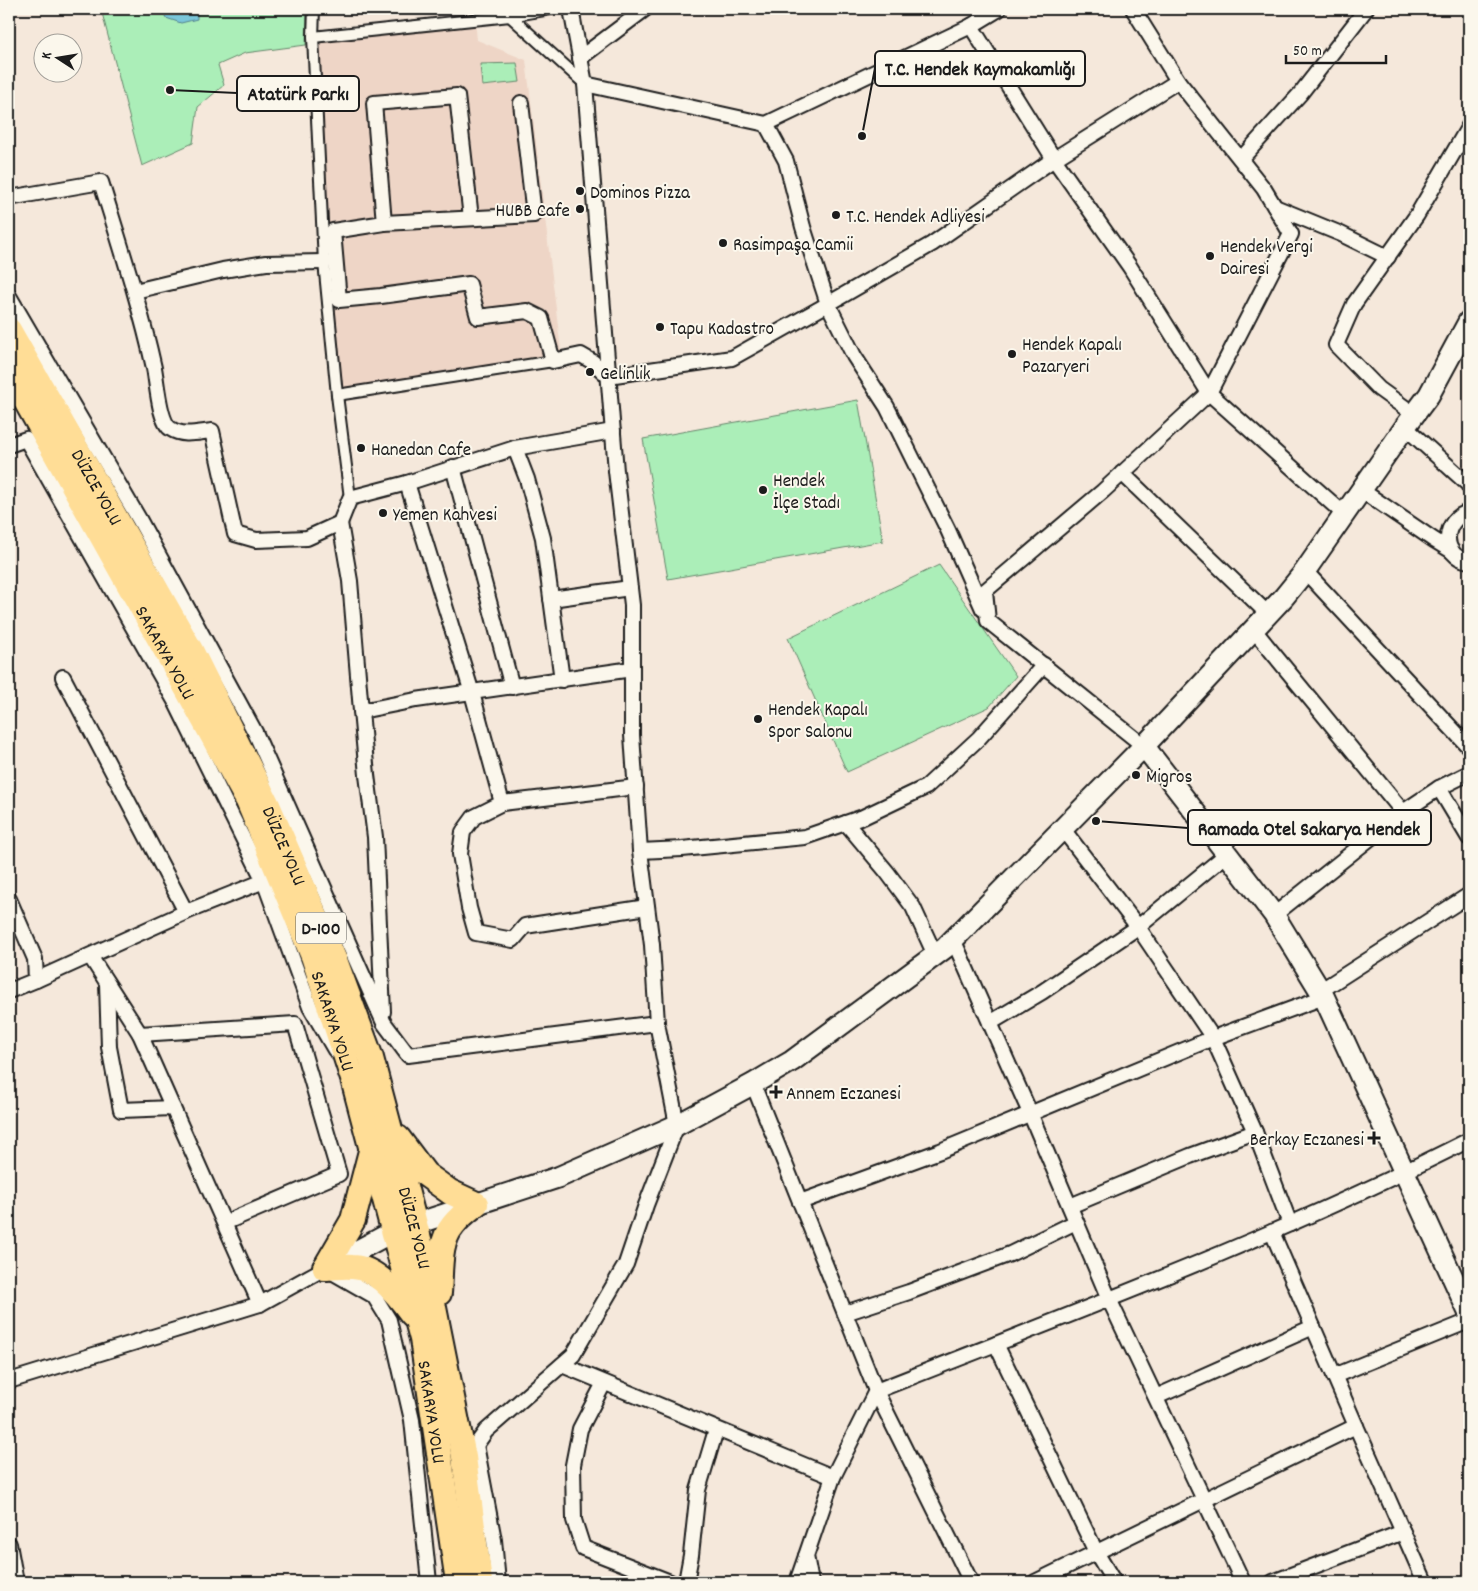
<svg xmlns="http://www.w3.org/2000/svg" width="1478" height="1591" font-family="Dekko,sans-serif">
<style>
.built{fill:#eed5c6}
.green{fill:#abeeb8;stroke:#64856a}
.water{fill:#7ac6d9;stroke:#54828d}
.lines{fill:none;stroke-linecap:round;stroke-linejoin:round}
.pedestrian-casing{stroke:#1c1c1c;stroke-width:14}
.minor-casing{stroke:#1c1c1c;stroke-width:18}
.secondary-casing{stroke:#1c1c1c;stroke-width:24}
.trunk-casing{stroke:#1c1c1c;stroke-width:28}
.pedestrian{stroke:#fbf7ec;stroke-width:10}
.minor{stroke:#fbf7ec;stroke-width:14}
.secondary{stroke:#fbf7ec;stroke-width:20}
.trunk{stroke:#ffdd96;stroke-width:24}
.poi-dot{fill:#1c1c1c;stroke:#fbf7ec;stroke-width:2}
.labels{text-anchor:middle;stroke-width:4;stroke-linejoin:round;paint-order:stroke}
.shield{fill:#fbf7ec;stroke:#5f5e5a;stroke-width:1}
.shield-label{font-size:18px;font-weight:bold;fill:#1c1c1c}
.poi-label{font-size:19px;fill:#1c1c1c;stroke:#fbf7ec;text-anchor:start}
.street-label{font-size:19px;fill:#1c1c1c;stroke:#fbf7ec}
.leader{fill:none;stroke:#1c1c1c;stroke-width:2}
.callout-dot{fill:#1c1c1c;stroke:#fbf7ec;stroke-width:2}
.callout{fill:#fbf7ec;stroke:#1c1c1c;stroke-width:2}
.callout-label{font-size:20px;text-anchor:middle;font-weight:bold;fill:#1c1c1c}
</style>
<rect width="100%" height="100%" fill="#f5e8db"/>
<filter id="ink" filterUnits="userSpaceOnUse"><feTurbulence type="fractalNoise" baseFrequency=".02" numOctaves="2"/><feDisplacementMap in="SourceGraphic" scale="10" xChannelSelector="R" yChannelSelector="G"/><feConvolveMatrix kernelMatrix="1 2 1 2 8 2 1 2 1" color-interpolation-filters="sRGB"/></filter>
<g filter="url(#ink)">
<polygon class="built" points="475,20 477,40 526,60 562,359 337,395 313,37"/>
<g class="green">
<polygon points="101,9 307,9 306,45 245,53 218,65 224,85 198,107 193,143 142,166"/>
<polygon points="517,63 520,82 482,86 480,64"/>
<polygon points="858,400 883,541 668,579 643,439"/>
<polygon points="939,565 1016,676 989,707 847,772 788,638"/>
</g>
<polygon class="water" points="162,9 209,9 206,12 197,14 197,19 181,23 166,18"/>
<g class="lines">
<defs>
<g id="pedestrian">
<polyline points="314,9 313,37 324,262 337,395"/>
<polyline points="510,16 585,84"/>
<polyline points="313,37 510,16 550,9"/>
<polyline points="350,498 337,395 553,361"/>
</g>
<g id="minor">
<polyline points="999,9 971,26 1054,159 1130,267 1209,393 1344,514"/>
<polyline points="1133,9 1178,81 1264,189 1291,234 1209,393 1103,491 985,591 988,621 1144,746"/>
<polyline points="580,58 645,9"/>
<polyline points="585,84 766,124 971,26"/>
<polyline points="521,103 534,215 384,223 333,231 339,300 381,296 469,284 478,317 527,311 541,318 553,361 581,355 593,362 608,376 732,358 828,304 803,227 786,161 766,124"/>
<polyline points="1241,159 1300,94 1366,9"/>
<path d="M9,198L101,182C120,244 140,305 154,368C157,382 159,422 171,429C183,437 199,432 212,431L235,534L256,540L307,538L340,523L350,498L407,483L472,693L502,803L474,817L463,832L460,854L469,908L476,933L513,940L525,926L647,907"/>
<polyline points="1275,207 1341,234 1388,257"/>
<polyline points="384,223 374,103 457,96 471,218"/>
<polyline points="135,291 223,270 266,263 324,262"/>
<polyline points="9,296 139,519 255,732 384,1023 408,1055 657,1023"/>
<polyline points="1415,415 1379,389 1336,345 1354,304 1417,215 1469,126"/>
<polyline points="1405,427 1469,485 1469,487"/>
<polyline points="9,445 26,439 175,701 264,881 310,1007 335,1050"/>
<polyline points="515,448 527,479 543,538 562,680"/>
<polyline points="453,467 512,687"/>
<polyline points="1122,473 1268,614"/>
<polyline points="407,483 515,448 613,431"/>
<polyline points="1361,490 1434,540 1452,551"/>
<path d="M1469,512C1442,519 1440,557 1469,561"/>
<polyline points="340,523 350,581 361,711"/>
<polyline points="1305,571 1469,747"/>
<polyline points="551,599 630,588"/>
<polyline points="983,609 948,530 887,407 854,356 828,304 932,244 1054,159 1178,81"/>
<polyline points="1254,630 1403,812"/>
<polyline points="63,677 186,912"/>
<polyline points="1439,788 1469,838"/>
<polyline points="502,803 636,787"/>
<polyline points="846,823 887,872 913,907 935,955"/>
<polyline points="1062,828 1138,927 1213,1038 1255,1132 1290,1224"/>
<polyline points="640,851 682,849 805,837 863,817 926,787 979,738 1044,665"/>
<polyline points="9,899 35,959 36,980"/>
<polyline points="1274,915 1403,812 1439,788 1469,773"/>
<polyline points="953,939 1030,1113 1109,1299 1243,1582"/>
<polyline points="90,956 140,1034"/>
<polyline points="107,983 109,1047 121,1110 173,1108"/>
<polyline points="9,991 36,980 186,912 264,881"/>
<polyline points="1320,991 1469,895"/>
<polyline points="383,1012 375,837 367,775 361,711 416,700 632,669"/>
<polyline points="990,1023 1042,992 1138,927 1227,854"/>
<polyline points="753,1084 876,1391 971,1582"/>
<polyline points="800,1202 940,1151 1213,1038 1324,997"/>
<polyline points="1070,1206 1190,1156 1255,1132"/>
<polyline points="224,1223 339,1174 295,1024 140,1034 260,1304"/>
<polyline points="1272,1232 1356,1426 1425,1582"/>
<polyline points="845,1313 909,1292 1010,1254 1076,1222"/>
<polyline points="996,1344 1096,1552 1114,1582"/>
<polyline points="562,1365 833,1477"/>
<polyline points="1334,1376 1469,1321"/>
<polyline points="9,1381 260,1304 325,1268 374,1296 389,1320 412,1420 429,1582"/>
<polyline points="604,1383 580,1429 573,1465 574,1520 583,1548 670,1582"/>
<polyline points="1156,1397 1313,1327"/>
<polyline points="476,1445 494,1540 498,1582"/>
<polyline points="464,1457 476,1445 486,1431 573,1355 626,1264 646,1205 677,1125 657,1023 652,945 640,851 632,735 632,605 616,471 585,84 571,9"/>
<polyline points="9,1544 16,1582"/>
<polyline points="686,1582 691,1555 698,1490 716,1430"/>
<polyline points="797,1582 806,1556"/>
<path d="M811,1582L806,1556L833,1477L876,1391C1076,1312 1278,1237 1469,1140"/>
<polyline points="1035,1582 1356,1426"/>
<polyline points="1273,1582 1403,1532"/>
</g>
<g id="secondary">
<polyline points="1144,746 1274,915 1324,997 1469,1313"/>
<polyline points="327,1267 394,1231 559,1177 677,1125 753,1084 792,1061 945,948 1144,746 1284,597 1305,571 1405,427 1429,395 1469,321"/>
</g>
<g id="trunk">
<path id="s1" d="M9,330L192,652L268,805L336,963L371,1058L424,1258L464,1457L480,1582"/>
<path id="s2" d="M9,371L163,646L248,801L313,956L353,1079L422,1339L458,1582"/>
<path d="M398,1138L425,1174L450,1192L476,1204C468,1210 459,1217 453,1225C438,1243 441,1271 439,1293"/>
<polyline points="325,1268 353,1220 371,1151"/>
<path d="M325,1268C334,1268 343,1266 352,1267C376,1267 399,1296 412,1314"/>
</g>
</defs>
<use href="#pedestrian" class="pedestrian-casing"/>
<use href="#minor" class="minor-casing"/>
<use href="#secondary" class="secondary-casing"/>
<use href="#trunk" class="trunk-casing"/>
<use href="#pedestrian" class="pedestrian"/>
<use href="#minor" class="minor"/>
<use href="#secondary" class="secondary"/>
<use href="#trunk" class="trunk"/>
</g>
</g>
<g class="poi-dot">
<circle cx="580" cy="191" r="5"/>
<circle cx="580" cy="209" r="5"/>
<circle cx="836" cy="215" r="5"/>
<circle cx="723" cy="243" r="5"/>
<circle cx="1210" cy="256" r="5"/>
<circle cx="660" cy="327" r="5"/>
<circle cx="1012" cy="354" r="5"/>
<circle cx="590" cy="372" r="5"/>
<circle cx="361" cy="448" r="5"/>
<circle cx="763" cy="490" r="5"/>
<circle cx="383" cy="513" r="5"/>
<circle cx="758" cy="719" r="5"/>
<circle cx="1136" cy="775" r="5"/>
<path d="M773.5 1084.5h5v5h5v5h-5v5h-5v-5h-5v-5h5z"/>
<path d="M1371.5 1130.5h5v5h5v5h-5v5h-5v-5h-5v-5h5z"/>
</g>
<g class="labels">
<rect class="shield" x="296" y="912.5" width="50" height="31" rx="4"/>
<g class="shield-label">
<text x="321" y="934">D-100</text>
</g>
<g class="poi-label">
<text x="590" y="198">Dominos Pizza</text>
<text x="570" y="216" text-anchor="end">HUBB Cafe</text>
<text x="846" y="222">T.C. Hendek Adliyesi</text>
<text x="733" y="250">Rasimpaşa Camii</text>
<text x="1220" y="252">Hendek Vergi<tspan x="1220" dy="22">Dairesi</tspan></text>
<text x="670" y="334">Tapu Kadastro</text>
<text x="1022" y="350">Hendek Kapalı<tspan x="1022" dy="22">Pazaryeri</tspan></text>
<text x="600" y="379">Gelinlik</text>
<text x="371" y="455">Hanedan Cafe</text>
<text x="773" y="486">Hendek<tspan x="773" dy="22">İlçe Stadı</tspan></text>
<text x="393" y="520">Yemen Kahvesi</text>
<text x="768" y="715">Hendek Kapalı<tspan x="768" dy="22">Spor Salonu</tspan></text>
<text x="1146" y="782">Migros</text>
<text x="786" y="1099">Annem Eczanesi</text>
<text x="1364" y="1145" text-anchor="end">Berkay Eczanesi</text>
</g>
<g class="street-label">
<text dy="7" stroke="none"><textPath href="#s1" startOffset="180">DÜZCE YOLU</textPath></text>
<text dy="7" stroke="none"><textPath href="#s2" startOffset="322">SAKARYA YOLU</textPath></text>
<text dy="7" stroke="none"><textPath href="#s1" startOffset="585">DÜZCE YOLU</textPath></text>
<text dy="7" stroke="none"><textPath href="#s2" startOffset="728">SAKARYA YOLU</textPath></text>
<text dy="7" stroke="none"><textPath href="#s1" startOffset="990">DÜZCE YOLU</textPath></text>
<text dy="7" stroke="none"><textPath href="#s2" startOffset="1132">SAKARYA YOLU</textPath></text>
</g>
</g>
<path class="leader" d="M862 136L875 68M170 90L237 93M1096 821L1188 828"/>
<g class="callout-dot">
<circle cx="862" cy="136" r="5"/>
<circle cx="170" cy="90" r="5"/>
<circle cx="1096" cy="821" r="5"/>
</g>
<g class="callout">
<rect x="875" y="51" width="210" height="35" rx="5"/>
<rect x="237" y="76" width="122" height="35" rx="5"/>
<rect x="1188" y="810" width="243" height="35" rx="5"/>
</g>
<g class="callout-label">
<text x="980" y="75">T.C. Hendek Kaymakamlığı</text>
<text x="298" y="100">Atatürk Parkı</text>
<text x="1309" y="835">Ramada Otel Sakarya Hendek</text>
</g>
<rect width="1478" height="1591" fill="none" stroke="#fbf7ec" stroke-width="30"/>
<rect x="15" y="15" width="1448" height="1561" fill="none" stroke="#1c1c1c" stroke-width="2" filter="url(#ink)"/>
<g transform="translate(58 58) rotate(282)"><circle r="24" fill="#fbf7ec" stroke="#a29f99"/>
<path d="M0-4L9 19L0 12L-9 19Z" fill="#1c1c1c"/>
<text y="-8" font-size="14" font-weight="bold" text-anchor="middle" fill="#1c1c1c">K</text>
</g>
<path d="M1286 55v8h100v-8" fill="none" stroke="#1c1c1c" stroke-width="2.5"/>
<text x="1293" y="55" font-size="15" fill="#1c1c1c" stroke="#fbf7ec" stroke-width="4" paint-order="stroke">50 m</text>
</svg>
